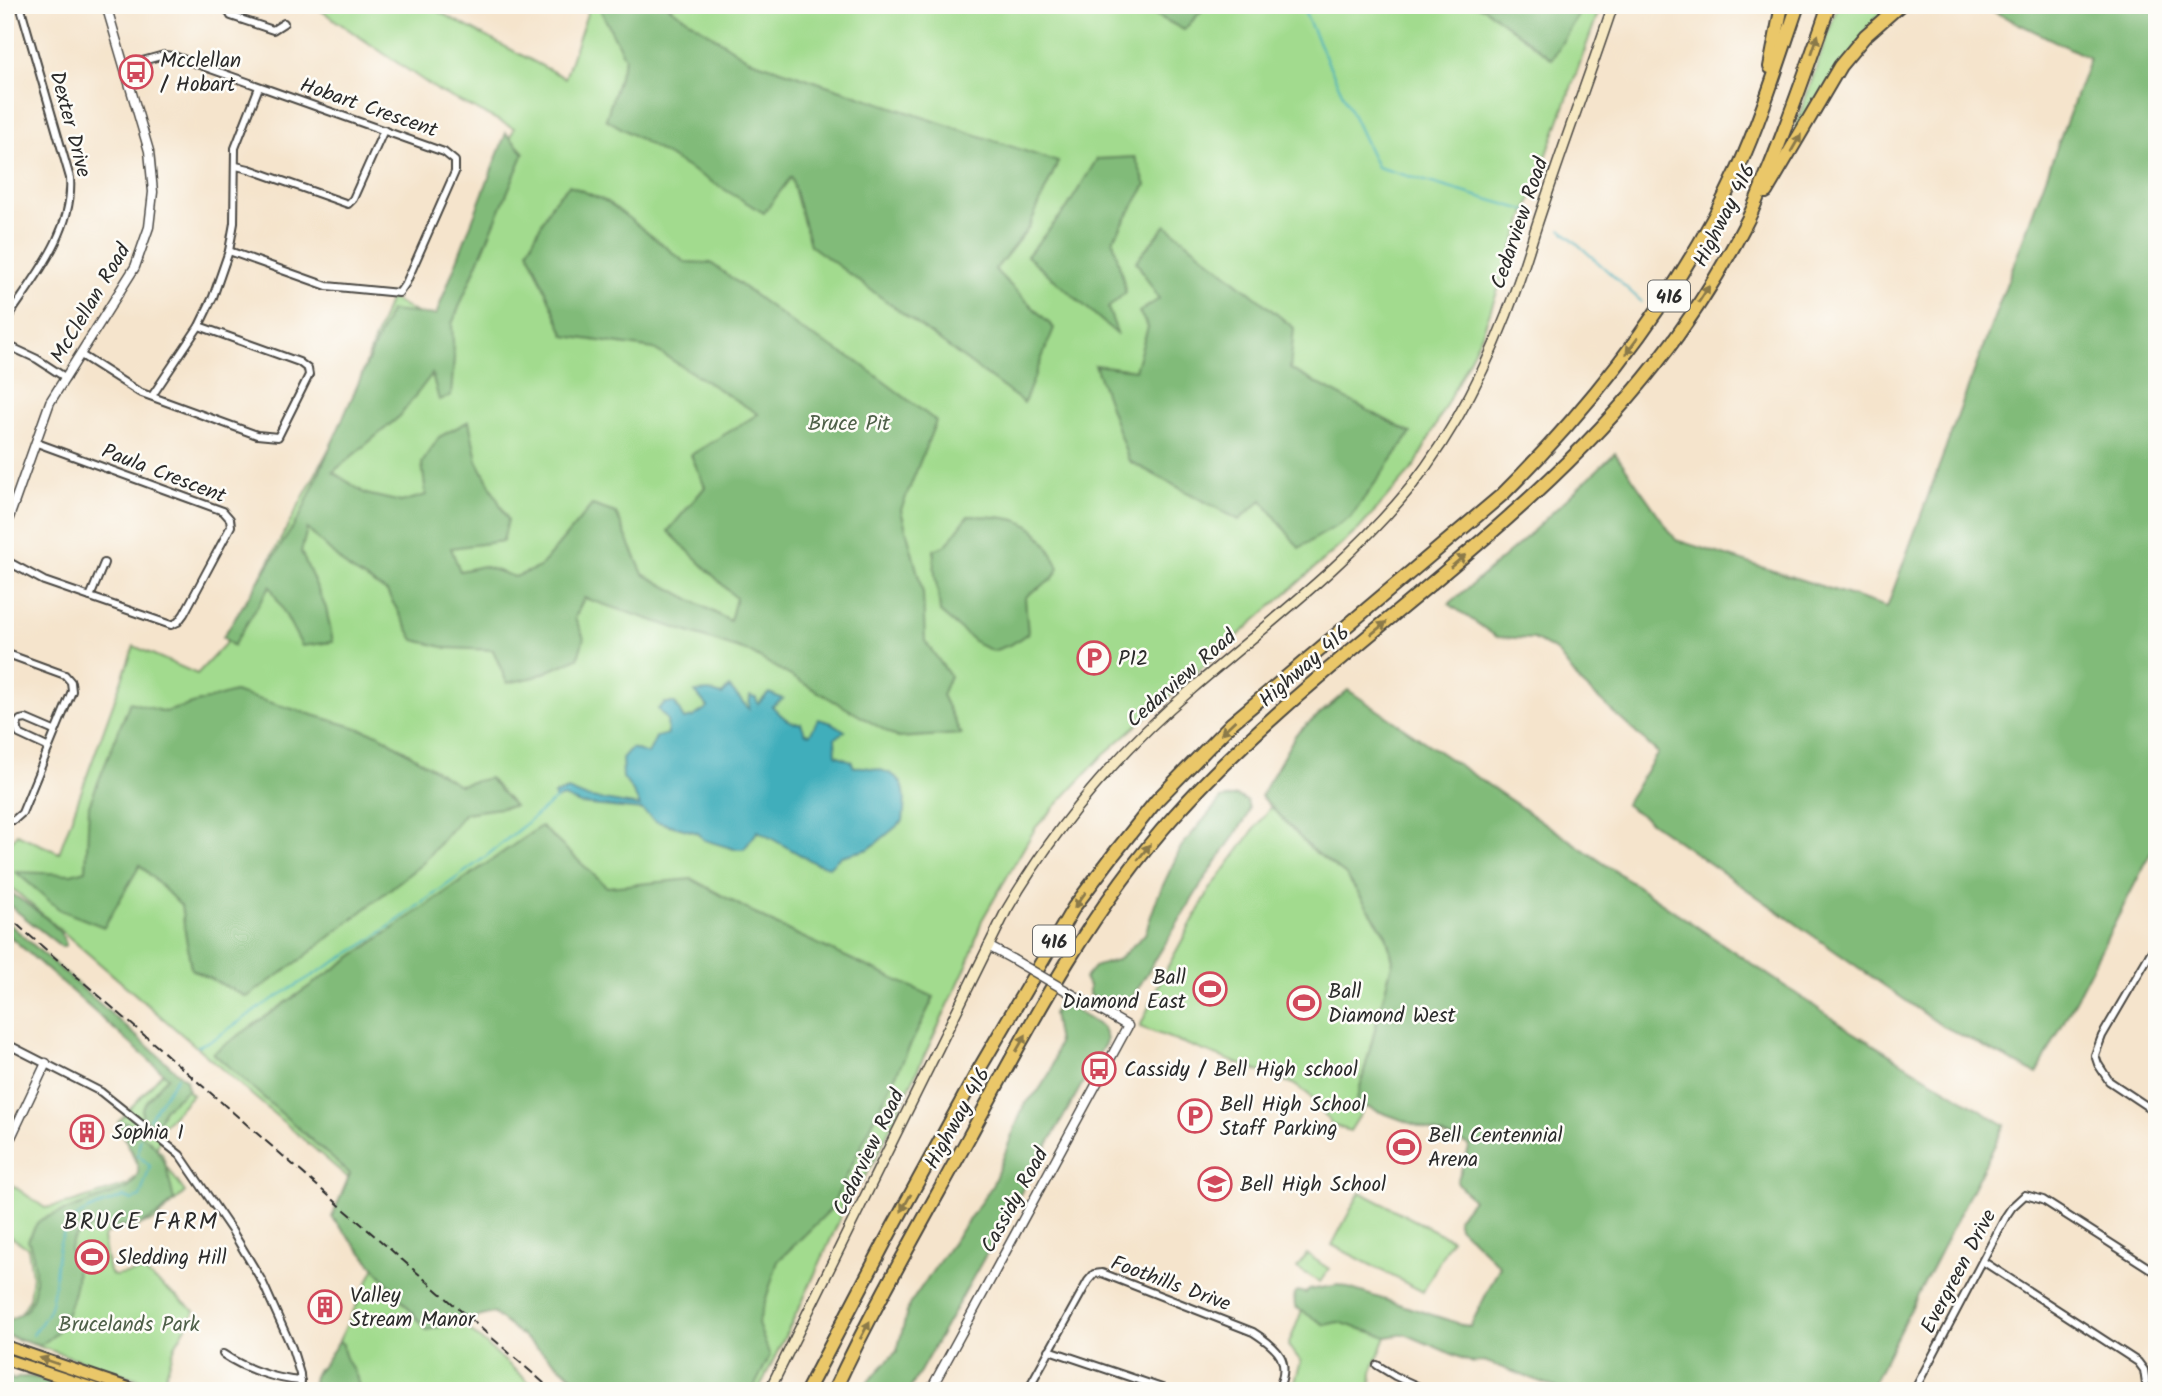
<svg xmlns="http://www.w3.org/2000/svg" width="2162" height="1396" font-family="Kalam,sans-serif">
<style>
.green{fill:#a2db8e;stroke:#66835c;stroke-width:2}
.forest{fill:#81bb79;stroke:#567352;stroke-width:2}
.water{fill:#3faebb;stroke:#356c73;stroke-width:2}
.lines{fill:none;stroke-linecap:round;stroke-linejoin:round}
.stream{stroke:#3faebb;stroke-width:2}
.minor-casing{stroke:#494743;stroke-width:10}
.tertiary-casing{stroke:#494743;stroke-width:11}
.secondary-casing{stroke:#494743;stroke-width:12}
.primary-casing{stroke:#494743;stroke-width:14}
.motorway-casing{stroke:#494743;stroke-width:16}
.minor{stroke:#fff;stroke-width:6}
.tertiary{stroke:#fff;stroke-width:8}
.secondary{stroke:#f7e9c3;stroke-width:9}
.primary{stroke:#eac769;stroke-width:10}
.motorway{stroke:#eac769;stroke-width:12}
.rail{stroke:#2b2b2b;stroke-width:2;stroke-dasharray:10 5;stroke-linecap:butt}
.tertiary-bridge-casing{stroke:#494743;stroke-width:11;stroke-linecap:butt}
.tertiary-bridge{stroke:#fff;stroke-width:8}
.oneway{fill:#8a794a}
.labels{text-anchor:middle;stroke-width:5;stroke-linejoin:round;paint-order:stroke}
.shield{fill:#fdfcf7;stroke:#6a6a68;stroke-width:2}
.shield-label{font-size:19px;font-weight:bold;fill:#2b2b2b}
.poi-label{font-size:21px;fill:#2b2b2b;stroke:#fdfcf7;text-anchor:start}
.street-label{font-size:21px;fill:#2b2b2b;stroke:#fdfcf7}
.park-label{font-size:21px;fill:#4f6049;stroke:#fdfcf7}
.neighbourhood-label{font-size:23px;letter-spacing:2px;fill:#2b2b2b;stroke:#fdfcf7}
</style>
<rect width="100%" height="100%" fill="#fdfcf7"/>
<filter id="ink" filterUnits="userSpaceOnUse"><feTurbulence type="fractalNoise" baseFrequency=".0143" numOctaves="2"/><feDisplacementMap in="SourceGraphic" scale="14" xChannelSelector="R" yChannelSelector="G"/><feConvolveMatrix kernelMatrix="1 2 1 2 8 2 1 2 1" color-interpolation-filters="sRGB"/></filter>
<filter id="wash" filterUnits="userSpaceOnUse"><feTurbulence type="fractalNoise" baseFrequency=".00686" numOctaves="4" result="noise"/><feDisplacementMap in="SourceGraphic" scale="28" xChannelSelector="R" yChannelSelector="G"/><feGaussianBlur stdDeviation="1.57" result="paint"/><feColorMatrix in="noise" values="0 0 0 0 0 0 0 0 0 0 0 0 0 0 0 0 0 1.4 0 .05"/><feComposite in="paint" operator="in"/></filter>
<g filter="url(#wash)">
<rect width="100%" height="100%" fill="#f5e4cc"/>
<g class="green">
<polygon points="313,5 426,5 565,78 590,5 1601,5 1482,334 1415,466 1359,529 1103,755 1036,827 982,920 968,963 877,1156 863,1180 842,1203 840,1219 803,1300 758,1391 587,1391 360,1188 5,882 5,850 17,834 59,853 134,646 197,674 225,644 347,415 390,298 436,324 454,285 514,128 440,92"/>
<polygon points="1838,5 1893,5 1790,143"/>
<polygon points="1271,806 1310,848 1346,875 1386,935 1393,960 1356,1103 1365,1107 1350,1131 1332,1125 1308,1094 1293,1084 1140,1027 1160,981 1209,891"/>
<polygon points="165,1070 192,1095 162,1127 157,1149 162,1153 166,1166 185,1192 154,1221 107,1233 103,1238 109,1272 114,1276 143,1271 195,1311 175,1346 162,1387 7,1336 29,1300 32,1275 28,1248 5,1233 5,1180 45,1208 71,1203 128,1185 140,1172 118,1122"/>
<polygon points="1360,1192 1451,1239 1423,1292 1332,1245"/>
<polygon points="382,1253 539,1391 313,1391 316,1370 327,1365"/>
<polygon points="1307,1254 1329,1269 1320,1282 1297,1268"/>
<polygon points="1305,1303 1388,1332 1372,1372 1371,1391 1292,1391 1301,1361 1288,1346"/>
</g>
<g class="forest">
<polygon points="598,5 666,5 748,59 1058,162 1029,227 995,270 1054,328 1024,403 810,245 791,177 764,213 606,119 625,58"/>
<polygon points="1137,5 1207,5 1184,30"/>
<polygon points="1472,5 1584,5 1552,59 1484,8"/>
<polygon points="1980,5 2157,5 2157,841 2037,1074 1939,1024 1625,804 1658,753 1580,682 1556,651 1534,639 1497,637 1449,604 1518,545 1615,453 1676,540 1887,607 2090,58"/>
<polygon points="506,133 524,153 452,324 454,358 451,396 439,400 432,374 400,416 333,472 366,494 401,502 426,495 422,463 439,437 469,421 477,460 508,520 503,541 451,548 460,571 483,566 515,577 540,567 592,505 616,513 643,574 730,621 736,598 668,531 705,487 691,455 758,414 654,349 565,336 528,250 552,203 569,185 608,202 685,262 711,263 803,331 858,362 936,421 901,510 923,593 925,641 950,676 942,695 961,734 898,738 749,652 584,598 575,618 584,638 578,658 535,677 507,683 493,650 447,648 414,640 387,592 348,568 307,529 301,552 326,608 333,642 302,646 270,586 233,646 223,637 301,514 390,311 436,315"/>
<polygon points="1135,157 1146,185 1113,240 1126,292 1108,308 1118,335 1027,256 1067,208 1097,159"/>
<polygon points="1166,225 1294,328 1290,369 1411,433 1350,518 1299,548 1262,500 1239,520 1129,461 1095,365 1135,370 1148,327 1139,312 1159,299 1136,261"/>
<path d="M968,516C1020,517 1036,517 1059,568C1050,588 1038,584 1025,598L1028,633L1012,644L993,651L979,645L940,612C939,591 932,571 934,550L946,545Z"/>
<polygon points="1348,690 1848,1029 2005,1125 1869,1391 1565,1391 1484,1361 1473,1363 1405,1334 1387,1337 1338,1322 1325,1325 1295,1307 1294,1294 1297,1291 1306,1293 1309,1290 1339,1285 1470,1327 1500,1266 1459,1227 1457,1218 1473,1200 1457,1182 1470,1145 1356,1103 1393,960 1386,935 1346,875 1310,848 1261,796 1296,734"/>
<polygon points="234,692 378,734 459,785 489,778 514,806 465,813 423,863 303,958 247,997 191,969 181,906 140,865 104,927 60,910 16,872 71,874 86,870 89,805 130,702 165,712"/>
<polygon points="1237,796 1247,801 1249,808 1247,817 1204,880 1132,998 1117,1007 1089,995 1089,986 1084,979 1094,967 1119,959 1145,934 1157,898 1181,847 1221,799"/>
<polygon points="541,826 607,887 692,879 776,925 934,997 830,1210 778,1261 758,1324 770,1356 752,1391 592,1391 493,1313 427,1330 332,1217 350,1174 213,1053"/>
<path d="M5,889C22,901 62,924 66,945L62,947L5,902Z"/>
<path d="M5,920L186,1080L188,1089L164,1109L158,1123L151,1125L142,1117V1108C150,1097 159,1085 168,1077L5,932Z"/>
<polygon points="1063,1006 1075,1010 1103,1028 1107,1040 909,1391 859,1391 897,1351 909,1305 992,1186 1024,1105 1039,1090 1051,1071 1058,1043 1053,1014 1056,1008"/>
<path d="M127,1122L154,1145L166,1166L174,1200L161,1213L135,1228C117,1223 74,1223 70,1248C69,1255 74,1261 76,1268C79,1284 66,1323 54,1335C51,1338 46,1341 41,1345L5,1335V1322C11,1319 20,1315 25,1311C40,1296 36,1258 28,1240L37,1223L42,1219L128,1188C154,1165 123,1150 120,1123Z"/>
<path d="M339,1341L343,1344C343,1364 362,1373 358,1391H311L314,1376L324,1364Z"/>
<path d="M5,1376L14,1380C30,1370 54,1385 70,1391H5Z"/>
</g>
<path class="water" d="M729,687L749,709L750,696L756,698L758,704L769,693L783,699L772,706C780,714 789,725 801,723L805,733L810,734L818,719L832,723L845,731L835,738L836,755L851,761L854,767C862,766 869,768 876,769C909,776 906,793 903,821L869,849L841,856L829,867L815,863L758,831L744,849H734L704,840L698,833L655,821L642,810L580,804L564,797L556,799L554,795L568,790L585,797L640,806L632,790L623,778L622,758L631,748L648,754L656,737L668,734L667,720L658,709L665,703H675L684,719L693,717L708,707L695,692L709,691L722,695Z"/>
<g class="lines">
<g class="stream">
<polyline points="1301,5 1377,167 1528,211"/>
<polyline points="1561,229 1642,302"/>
<polyline points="198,1046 214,1039 265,1004 368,942 484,858 557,798"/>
<polyline points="149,1119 177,1077"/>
<path d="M33,1335C38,1326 47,1317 50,1307C60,1276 49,1238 78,1216C91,1207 110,1202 124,1197L132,1200L140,1197L150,1166L138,1155L140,1139"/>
<polyline points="6,1391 10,1376"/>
</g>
</g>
</g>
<g filter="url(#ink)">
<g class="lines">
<defs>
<g id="minor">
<polyline points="225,5 231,16 273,30 284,23"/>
<polyline points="521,12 524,5"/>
<polyline points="124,66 164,55 174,56 444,152 455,161 455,172 406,283 399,293 327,286 229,251"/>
<polyline points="236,166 249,169 348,204 353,199 384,130"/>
<path d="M5,322C33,279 74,232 70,178L20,5"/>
<polyline points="5,344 37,359 66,378"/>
<polyline points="81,355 139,392 257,435 278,437 309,375 308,369 299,362 199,326"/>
<polyline points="152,396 199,326 213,297 229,251 234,223 235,148 259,87"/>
<polyline points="5,560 44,581 171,625 178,622 184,614 231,526 230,519 223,511 37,443"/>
<polyline points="90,597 104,563"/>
<polyline points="5,653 65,675 71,682 72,691 22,813 14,820 5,821"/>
<polyline points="47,747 19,734 17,724 20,720 26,719 54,731"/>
<polyline points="2157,942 2102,1036 2095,1055 2098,1064 2109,1081 2157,1113"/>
<polyline points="5,1043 101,1092 180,1155 232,1231 262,1281 292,1348 300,1374 301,1391"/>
<polyline points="1984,1262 2138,1362 2144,1370 2147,1391"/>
<polyline points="1049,1350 1171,1391"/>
<path d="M223,1354C245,1369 275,1379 301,1381"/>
<polyline points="1377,1365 1395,1376 1428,1391"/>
<path d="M1027,1391L1088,1281L1094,1274L1102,1273L1253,1332C1278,1348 1293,1361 1277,1391"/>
<polyline points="1914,1391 2006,1216 2012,1207 2025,1195 2043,1200 2157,1273"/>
<polyline points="2008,1391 2010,1387 2018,1385 2034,1391"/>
</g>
<g id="tertiary">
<polyline points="5,529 50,402 135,267 149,227 153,192 149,151 106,5"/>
<polyline points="988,946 1012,959"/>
<polyline points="5,1150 46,1063"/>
<polyline points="930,1391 1128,1026 1077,997"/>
</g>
<path id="secondary" d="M769,1391L1006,911C1055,827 1118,752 1192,689C1267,624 1347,565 1410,488C1457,428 1492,358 1517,286C1527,258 1535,229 1545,201C1567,135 1591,71 1613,5"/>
<g id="primary">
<polyline points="5,1346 137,1391"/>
<polyline points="5,1359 102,1391"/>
</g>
<g id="motorway">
<polyline points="1770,67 1782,5"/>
<polyline points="1766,192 1840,66 1865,36 1900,5"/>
<path d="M807,1391L887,1238L978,1071L1074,907L1114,854L1157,800L1232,723L1503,494C1598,399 1681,292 1738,169C1762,116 1779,60 1798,5"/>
<path d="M834,1391C875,1304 923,1221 969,1137C1029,1026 1089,911 1175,815C1322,651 1519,539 1656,364C1690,321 1720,273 1745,225C1755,207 1761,187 1769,169C1791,115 1810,60 1829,5"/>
</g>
</defs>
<use href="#minor" class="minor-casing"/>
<use href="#tertiary" class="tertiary-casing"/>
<use href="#secondary" class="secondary-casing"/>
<use href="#primary" class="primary-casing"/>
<use href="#motorway" class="motorway-casing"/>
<use href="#minor" class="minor"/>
<use href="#tertiary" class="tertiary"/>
<use href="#secondary" class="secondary"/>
<use href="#primary" class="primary"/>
<use href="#motorway" class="motorway"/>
<polyline class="rail" points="5,914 553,1391"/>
<defs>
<polyline id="tertiary-bridge" points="1012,959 1077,997"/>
</defs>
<use href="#tertiary-bridge" class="tertiary-bridge-casing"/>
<use href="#tertiary-bridge" class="tertiary-bridge"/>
</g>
<defs><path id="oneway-solid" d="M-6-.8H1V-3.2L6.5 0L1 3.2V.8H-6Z" transform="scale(1.75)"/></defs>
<g class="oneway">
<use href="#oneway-solid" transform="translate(1815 44) rotate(-71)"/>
<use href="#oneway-solid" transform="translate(1796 143) rotate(-60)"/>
<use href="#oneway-solid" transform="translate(1704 294) rotate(-57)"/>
<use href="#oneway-solid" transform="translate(1632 346) rotate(126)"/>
<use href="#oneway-solid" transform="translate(1458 561) rotate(-40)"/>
<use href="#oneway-solid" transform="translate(1379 628) rotate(-39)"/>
<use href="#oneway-solid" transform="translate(1228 727) rotate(136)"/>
<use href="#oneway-solid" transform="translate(1144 852) rotate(-52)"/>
<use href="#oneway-solid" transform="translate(1080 900) rotate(126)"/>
<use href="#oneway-solid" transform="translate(1021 1043) rotate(-60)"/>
<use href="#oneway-solid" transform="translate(906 1203) rotate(119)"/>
<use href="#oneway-solid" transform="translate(865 1330) rotate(-62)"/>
<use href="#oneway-solid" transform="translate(49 1361) rotate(-161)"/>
</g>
</g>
<defs>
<symbol id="bus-ring" viewBox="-11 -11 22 22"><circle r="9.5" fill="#fdfcf7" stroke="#d1495b" stroke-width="1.5"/><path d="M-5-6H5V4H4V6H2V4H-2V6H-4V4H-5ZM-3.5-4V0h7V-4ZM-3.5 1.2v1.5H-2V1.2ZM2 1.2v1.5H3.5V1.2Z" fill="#d1495b"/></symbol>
<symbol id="parking-ring" viewBox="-11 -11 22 22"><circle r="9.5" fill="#fdfcf7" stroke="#d1495b" stroke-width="1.5"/><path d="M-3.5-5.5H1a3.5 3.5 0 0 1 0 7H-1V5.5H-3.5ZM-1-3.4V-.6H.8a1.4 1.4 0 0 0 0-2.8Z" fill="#d1495b"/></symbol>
<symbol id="stadium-ring" viewBox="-11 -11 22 22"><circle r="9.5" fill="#fdfcf7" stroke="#d1495b" stroke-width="1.5"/><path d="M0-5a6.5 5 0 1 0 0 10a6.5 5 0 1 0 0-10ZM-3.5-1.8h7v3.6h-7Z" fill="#d1495b"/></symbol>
<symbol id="building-ring" viewBox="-11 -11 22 22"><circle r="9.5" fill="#fdfcf7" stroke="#d1495b" stroke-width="1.5"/><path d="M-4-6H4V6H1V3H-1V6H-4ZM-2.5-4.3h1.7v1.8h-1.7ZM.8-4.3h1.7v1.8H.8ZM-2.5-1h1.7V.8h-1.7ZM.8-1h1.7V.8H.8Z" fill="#d1495b"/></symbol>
<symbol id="school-ring" viewBox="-11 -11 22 22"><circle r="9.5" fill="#fdfcf7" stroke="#d1495b" stroke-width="1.5"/><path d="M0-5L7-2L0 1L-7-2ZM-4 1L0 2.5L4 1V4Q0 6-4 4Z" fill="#d1495b"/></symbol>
</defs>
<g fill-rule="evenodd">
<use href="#bus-ring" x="117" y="53" width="38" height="38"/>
<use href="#parking-ring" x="1075" y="639" width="38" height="38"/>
<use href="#stadium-ring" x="1191" y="970" width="38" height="38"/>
<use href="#stadium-ring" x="1285" y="984" width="38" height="38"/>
<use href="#bus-ring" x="1080" y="1050" width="38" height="38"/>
<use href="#parking-ring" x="1176" y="1097" width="38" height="38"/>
<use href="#building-ring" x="68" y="1113" width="38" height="38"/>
<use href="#stadium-ring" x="1385" y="1128" width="38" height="38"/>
<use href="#school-ring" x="1196" y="1165" width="38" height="38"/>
<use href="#stadium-ring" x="73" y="1238" width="38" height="38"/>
<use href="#building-ring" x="306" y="1288" width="38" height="38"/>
</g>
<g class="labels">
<g class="shield">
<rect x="1648" y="280.5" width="42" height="31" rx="5"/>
<rect x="1033" y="925.5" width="42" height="31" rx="5"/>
</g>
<g class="shield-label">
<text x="1669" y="303">416</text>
<text x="1054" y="948">416</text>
</g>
<g class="poi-label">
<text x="160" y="67">Mcclellan<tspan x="160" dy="24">/ Hobart</tspan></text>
<text x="1118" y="665">P12</text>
<text x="1186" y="984" text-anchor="end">Ball<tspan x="1186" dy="24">Diamond East</tspan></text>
<text x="1328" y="998">Ball<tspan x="1328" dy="24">Diamond West</tspan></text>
<text x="1124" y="1076">Cassidy / Bell High school</text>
<text x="1220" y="1111">Bell High School<tspan x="1220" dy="24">Staff Parking</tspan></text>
<text x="112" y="1139">Sophia I</text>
<text x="1428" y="1142">Bell Centennial<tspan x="1428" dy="24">Arena</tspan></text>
<text x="1240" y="1191">Bell High School</text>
<text x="116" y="1264">Sledding Hill</text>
<text x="350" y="1302">Valley<tspan x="350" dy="24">Stream Manor</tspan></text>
</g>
<g class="street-label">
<text transform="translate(369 107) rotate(19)" y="7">Hobart Crescent</text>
<text transform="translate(71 124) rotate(75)" y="7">Dexter Drive</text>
<text transform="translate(1724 215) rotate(-63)" y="7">Highway 416</text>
<text transform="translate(1519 223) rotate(-71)" y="7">Cedarview Road</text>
<text transform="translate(90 303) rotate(-59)" y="7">McClellan Road</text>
<text transform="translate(164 473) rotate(21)" y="7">Paula Crescent</text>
<text transform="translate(1304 666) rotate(-41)" y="7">Highway 416</text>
<text transform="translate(1181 678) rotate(-41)" y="7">Cedarview Road</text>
<text transform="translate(957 1118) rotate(-61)" y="7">Highway 416</text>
<text transform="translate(868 1152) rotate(-64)" y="7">Cedarview Road</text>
<text transform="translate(1014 1200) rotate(-61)" y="7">Cassidy Road</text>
<text transform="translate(1958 1271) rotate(-62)" y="7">Evergreen Drive</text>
<text transform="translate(1171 1283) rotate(20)" y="7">Foothills Drive</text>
</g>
<g class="park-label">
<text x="849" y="430">Bruce Pit</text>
<text x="129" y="1331">Brucelands Park</text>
</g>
<g class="neighbourhood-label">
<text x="141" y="1229">BRUCE FARM</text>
</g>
</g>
<rect width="2162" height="1396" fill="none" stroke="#fdfcf7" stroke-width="28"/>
</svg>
